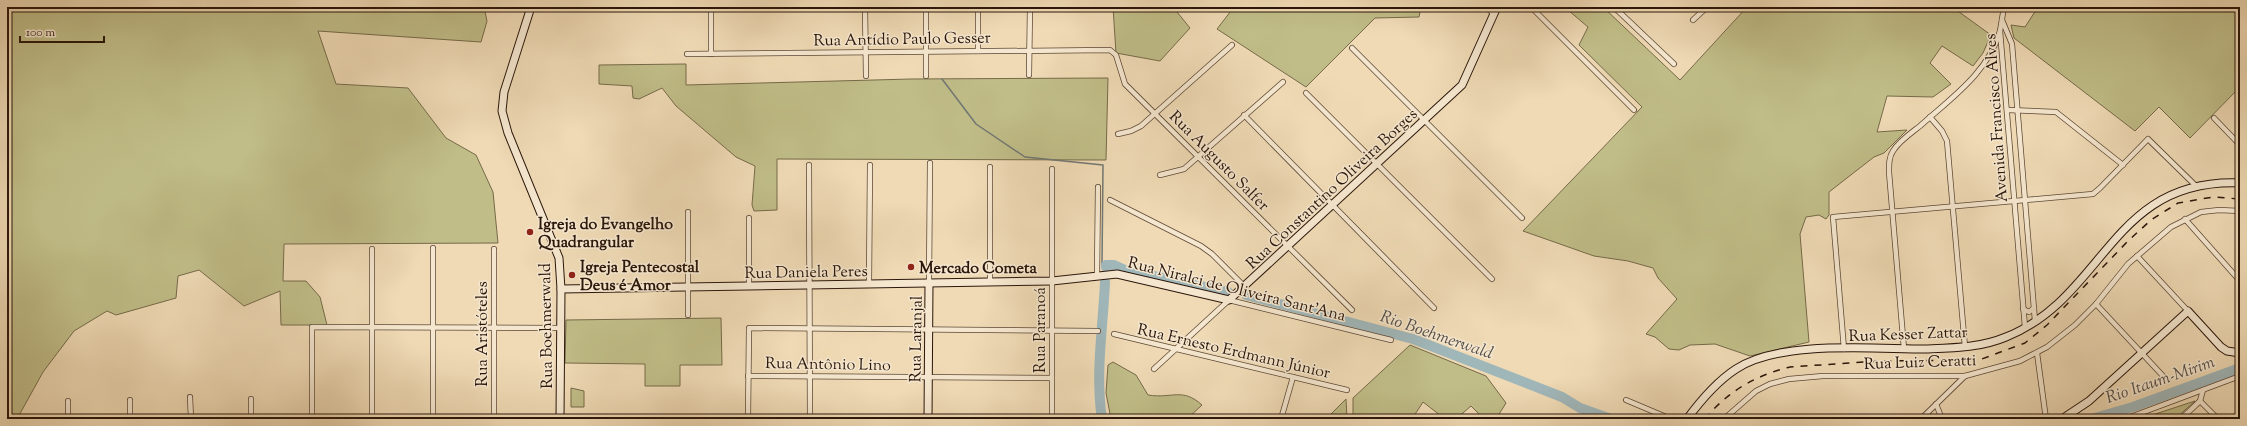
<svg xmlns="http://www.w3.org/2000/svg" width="2247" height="426" font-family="'Sorts Mill Goudy',serif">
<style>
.green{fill:#c0bd88;stroke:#766a49}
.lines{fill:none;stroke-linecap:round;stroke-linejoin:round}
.stream{stroke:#717774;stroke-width:1.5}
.river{stroke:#a0b7ba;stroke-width:10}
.street-casing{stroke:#5c4735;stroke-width:6}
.secondary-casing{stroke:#2b160a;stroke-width:9}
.street{stroke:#f5e7cf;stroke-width:4.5}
.secondary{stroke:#f5e7cf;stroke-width:7}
.rail{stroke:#2b160a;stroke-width:1.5;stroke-dasharray:7 7;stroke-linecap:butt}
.poi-dot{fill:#8f2418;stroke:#f5e7cf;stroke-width:1.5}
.labels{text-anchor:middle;stroke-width:3;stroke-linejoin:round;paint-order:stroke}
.street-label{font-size:16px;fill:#2b160a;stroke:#f5e7cf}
.poi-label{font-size:16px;font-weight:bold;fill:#2b160a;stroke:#f5e7cf;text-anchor:start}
.water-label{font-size:17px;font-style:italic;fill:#544e48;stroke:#f5e7cf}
</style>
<rect width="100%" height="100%" fill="#efdab5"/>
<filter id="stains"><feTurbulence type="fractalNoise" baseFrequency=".005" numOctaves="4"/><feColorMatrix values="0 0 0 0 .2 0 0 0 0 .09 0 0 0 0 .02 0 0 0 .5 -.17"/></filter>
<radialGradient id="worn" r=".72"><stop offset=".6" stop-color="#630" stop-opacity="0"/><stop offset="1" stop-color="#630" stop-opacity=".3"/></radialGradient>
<g class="green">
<polygon points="7,7 484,7 487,21 481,42 318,31 336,84 408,88 446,138 476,155 493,192 498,243 284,244 283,281 306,281 320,297 327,325 281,325 280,291 244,306 199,270 178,276 176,298 116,315 107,311 74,331 43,372 17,419 7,419"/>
<polygon points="1113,7 1173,7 1190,28 1160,61 1116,53"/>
<polygon points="1234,7 1421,7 1419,17 1375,18 1306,87 1217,29"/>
<polygon points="1571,7 1603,7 1680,80 1747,7 1955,7 1955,9 1991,35 1983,53 1973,66 1942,46 1930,63 1951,84 1933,97 1887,96 1877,132 1907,130 1884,153 1874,157 1829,192 1829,215 1826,219 1819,215 1806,217 1800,234 1809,342 1750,356 1715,344 1690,345 1679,350 1669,349 1655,337 1646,334 1677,299 1658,278 1653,268 1628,261 1594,256 1523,231 1642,107 1579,45 1588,27 1568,10"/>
<polygon points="2038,7 2240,7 2240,87 2190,138 2159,107 2135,131 2014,38 2011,25 2025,27"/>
<polygon points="686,64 686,85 911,79 1108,78 1106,160 777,159 777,210 754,211 752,205 755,166 736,157 676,106 662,88 639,99 633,98 632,86 599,84 599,65"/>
<polygon points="721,318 722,365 680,365 680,386 645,386 645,364 565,363 566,320"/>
<polygon points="1410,345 1486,376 1506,403 1496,419 1484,419 1471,406 1456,419 1445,419 1423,402 1412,419 1353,419 1353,398"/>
<path d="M1113,362L1136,375L1148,395C1172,399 1182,387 1202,405L1187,419H1111L1106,393L1108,365Z"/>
<polygon points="571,388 584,391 584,407 571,407"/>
<polygon points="1346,399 1347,419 1326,419"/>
<polygon points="2195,401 2175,419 2140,419"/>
</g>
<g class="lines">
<polyline class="stream" points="942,79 976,124 1025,157 1103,165 1102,264 1106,265"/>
<g class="river">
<polyline points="1106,267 1106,265 1114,265 1125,270 1228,292"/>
<polyline points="1246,295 1413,339 1562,397 1580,408 1611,419"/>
<path d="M1102,419C1095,374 1103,328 1105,282"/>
<polyline points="2091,419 2133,407 2240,368"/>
</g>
<defs>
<g id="street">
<polyline points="711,7 711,54"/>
<polyline points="865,7 866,76"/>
<polyline points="1486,7 1494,14"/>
<polyline points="1531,7 1634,110"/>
<polyline points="1614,7 1674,64"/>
<polyline points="2004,7 2000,31 2025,327"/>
<polyline points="1693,20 1707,7"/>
<polyline points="2002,20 2012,44 2035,321"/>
<polyline points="1352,48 1522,218"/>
<polyline points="978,51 978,7"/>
<polyline points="687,54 1110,50 1116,55 1125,84 1352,310"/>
<polyline points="1029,75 1030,7"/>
<polyline points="926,76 926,7"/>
<polyline points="1306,93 1492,279"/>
<polyline points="2007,110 2056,112 2123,165"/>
<polyline points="1244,115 1434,308"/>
<polyline points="1930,117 1942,131 1947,141 1965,347"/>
<polyline points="2214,118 2240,145"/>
<polyline points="1118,134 1131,131 1141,126 1232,45"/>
<polyline points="809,165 810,419"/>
<polyline points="990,167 990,282"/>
<polyline points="1052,169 1052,419"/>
<polyline points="1160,175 1184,169 1283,82"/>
<polyline points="1110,200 1201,246 1212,254 1244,286"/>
<polyline points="2185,219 2240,281"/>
<polyline points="433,248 433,419"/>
<polyline points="372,249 372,419"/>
<polyline points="2137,256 2188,311"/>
<polyline points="1097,275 1098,187"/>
<polyline points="929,283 930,163"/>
<polyline points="869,284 870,165"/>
<polyline points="749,286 749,218"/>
<polyline points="2096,304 2163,376"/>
<polyline points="2023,309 2029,312 2034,308"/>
<polyline points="688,315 688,212"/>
<polyline points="1114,334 1347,390"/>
<polyline points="1844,349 1833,217 2093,194 2100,188 2148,139 2196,186"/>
<path d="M1904,349L1889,172C1889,164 1889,157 1893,151C1899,141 1911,133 1920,126C1951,98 1988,73 2000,31"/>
<polyline points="2037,353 2046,419"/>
<polyline points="1154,369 1229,300 1391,340"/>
<polyline points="748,376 1052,378"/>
<polyline points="190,397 191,419"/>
<polyline points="251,399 251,419"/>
<polyline points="130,400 130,419"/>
<polyline points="1626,400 1671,419"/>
<polyline points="2200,401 2218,419"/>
<polyline points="1936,404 1942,419"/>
<polyline points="68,419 68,401"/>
<polyline points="312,419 312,327 560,328"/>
<polyline points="494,419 494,249"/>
<polyline points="748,419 749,328 1098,331"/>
<polyline points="1281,419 1293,377"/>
<polyline points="1724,419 1756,391 1770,384 1789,379 1823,376 1965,376 2020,361 2047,347 2075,325 2096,304 2128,264 2171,227 2201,212 2219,210 2240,211"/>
<polyline points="1921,419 1965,376"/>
<polyline points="2125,419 2240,376"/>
<polyline points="2181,419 2200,401 2203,390"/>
</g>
<g id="secondary">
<polyline points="531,7 504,92 502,111 508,133 559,258 561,289 560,419"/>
<polyline points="561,289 1052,281 1117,274 1229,300 1462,85 1497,7"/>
<polyline points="928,419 929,283"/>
<path d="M1687,419C1701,400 1716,382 1736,369C1779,340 1873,349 1925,349C1952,348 1980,348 2006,337C2106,297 2110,178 2240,183"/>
<polyline points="2062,419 2089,401 2188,311 2221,347 2227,351 2240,353"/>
</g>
</defs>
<use href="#street" class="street-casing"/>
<use href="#secondary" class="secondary-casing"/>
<use href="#street" class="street"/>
<use href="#secondary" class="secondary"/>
<path class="rail" d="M1705,419C1727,392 1756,375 1790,367L1880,361L1979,360L2025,343L2047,325L2128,241L2151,220L2178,203L2213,197L2240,199"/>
</g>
<g class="poi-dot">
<circle cx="530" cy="232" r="4"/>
<circle cx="911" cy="267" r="4"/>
<circle cx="572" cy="275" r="4"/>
</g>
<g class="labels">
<g class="street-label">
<text transform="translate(902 38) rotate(-1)" y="6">Rua Antídio Paulo Gesser</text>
<text transform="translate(1995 118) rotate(-94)" y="6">Avenida Francisco Alves</text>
<text transform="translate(1220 160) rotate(45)" y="6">Rua Augusto Salfer</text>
<text transform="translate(1331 188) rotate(-43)" y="6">Rua Constantino Oliveira Borges</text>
<text transform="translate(806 271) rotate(-1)" y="6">Rua Daniela Peres</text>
<text transform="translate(1237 288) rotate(14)" y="6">Rua Niralci de Oliveira Sant'Ana</text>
<text transform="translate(545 326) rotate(-91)" y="6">Rua Boehmerwald</text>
<text transform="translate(1039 330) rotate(-90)" y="6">Rua Paranoá</text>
<text transform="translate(1908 333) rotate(-2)" y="6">Rua Kesser Zattar</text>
<text transform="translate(481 334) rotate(-90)" y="6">Rua Aristóteles</text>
<text transform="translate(915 339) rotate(-89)" y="6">Rua Laranjal</text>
<text transform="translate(1234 350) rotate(13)" y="6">Rua Ernesto Erdmann Júnior</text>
<text transform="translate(1920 361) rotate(-2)" y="6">Rua Luiz Ceratti</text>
<text transform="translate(828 363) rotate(1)" y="6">Rua Antônio Lino</text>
</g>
<g class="poi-label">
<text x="538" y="229">Igreja do Evangelho<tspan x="538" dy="18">Quadrangular</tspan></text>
<text x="580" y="272">Igreja Pentecostal<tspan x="580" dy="18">Deus é Amor</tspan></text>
<text x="919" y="273">Mercado Cometa</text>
</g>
<g class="water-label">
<text transform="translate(1437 334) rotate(19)" y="6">Rio Boehmerwald</text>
<text transform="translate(2160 379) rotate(-19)" y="6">Rio Itaum-Mirim</text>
</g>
</g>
<rect width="2247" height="426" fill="none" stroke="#efdab5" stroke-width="24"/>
<rect x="8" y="8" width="2231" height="410" fill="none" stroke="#2b160a" stroke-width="2"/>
<rect x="12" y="12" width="2223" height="402" fill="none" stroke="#2b160a"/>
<path d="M20 36v6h84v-6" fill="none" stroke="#2b160a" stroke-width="2"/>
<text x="26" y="36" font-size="12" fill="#2b160a" stroke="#f5e7cf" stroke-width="3" paint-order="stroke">100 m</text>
<rect width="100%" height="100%" filter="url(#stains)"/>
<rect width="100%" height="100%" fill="url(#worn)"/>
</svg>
